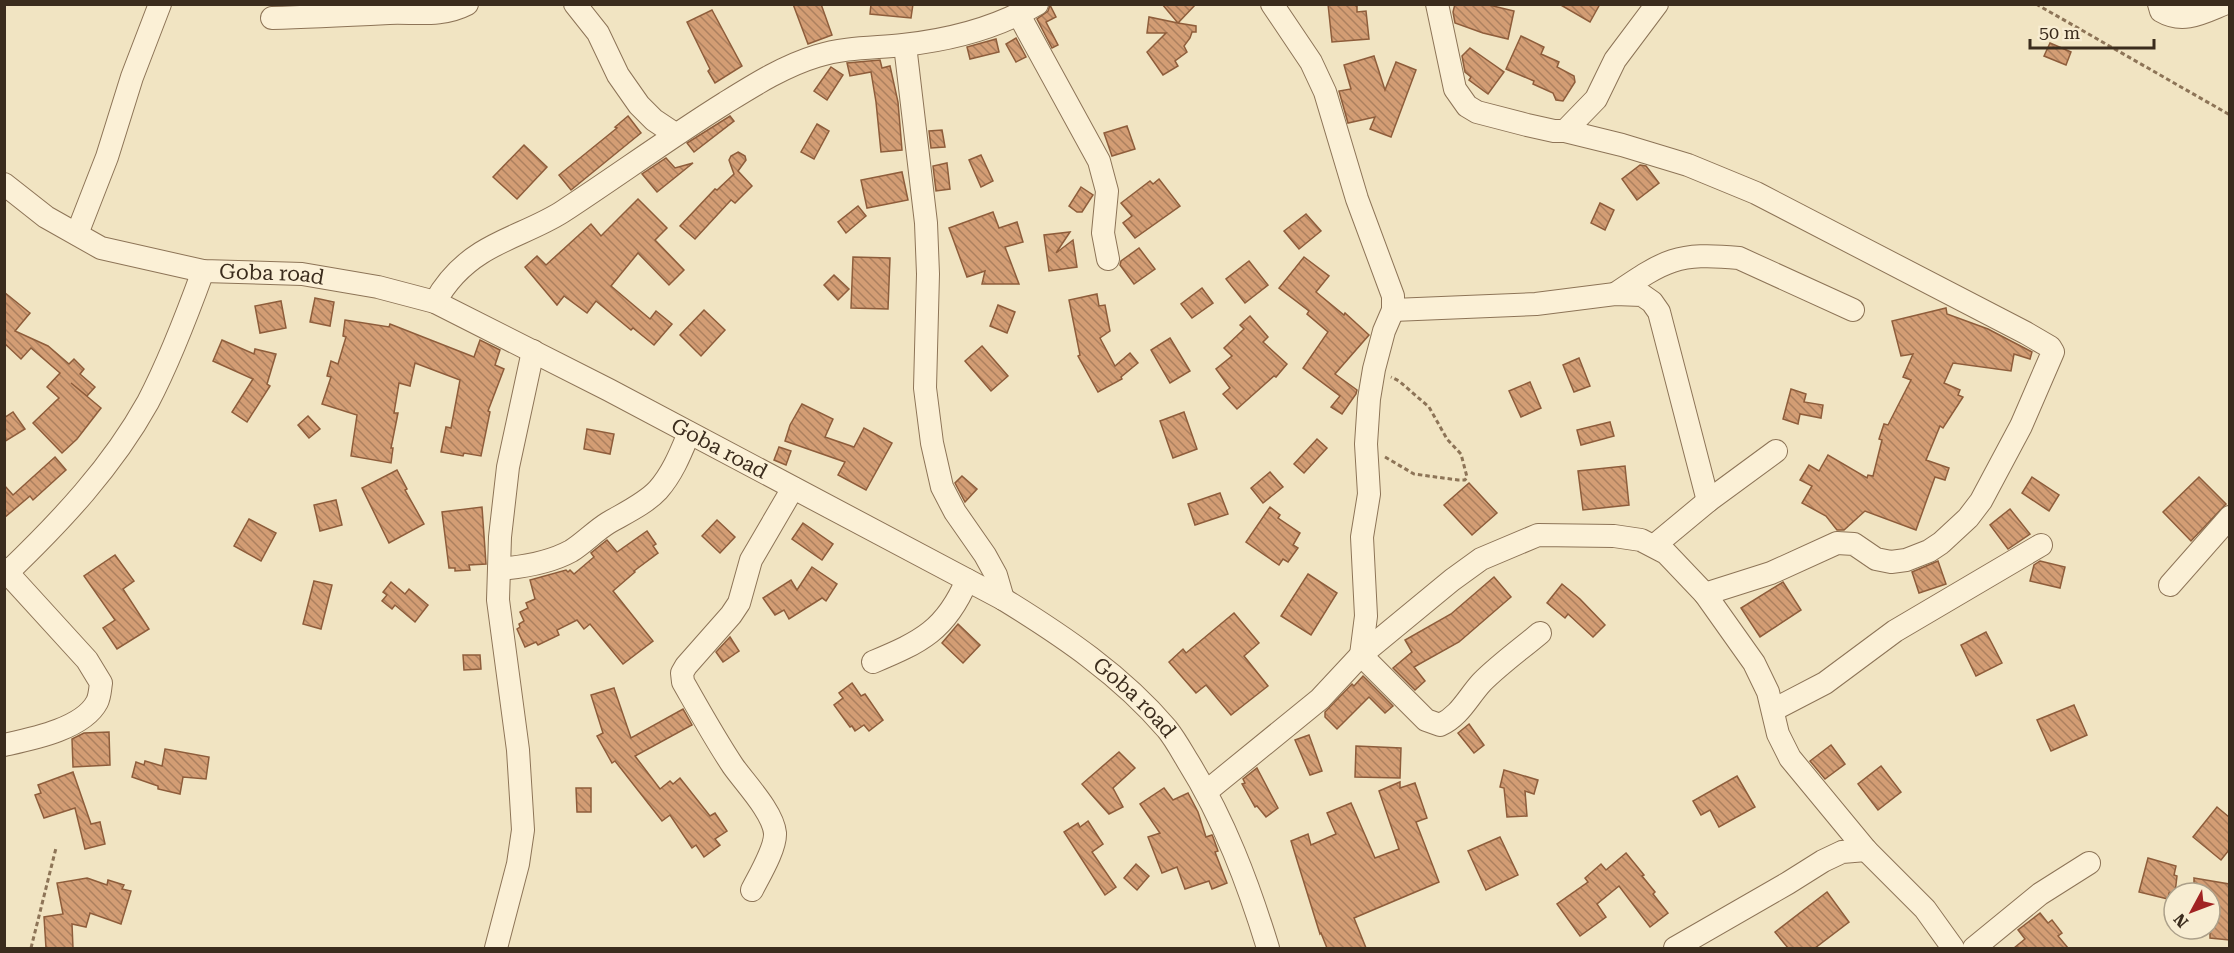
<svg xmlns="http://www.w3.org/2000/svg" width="2234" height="953" font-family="'Roboto Serif',serif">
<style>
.building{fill:url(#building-back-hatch);stroke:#8e5d3b;stroke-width:1.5}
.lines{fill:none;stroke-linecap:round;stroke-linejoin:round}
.minor-casing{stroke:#8d7457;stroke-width:24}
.path{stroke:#8d7457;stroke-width:3;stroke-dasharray:4.5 3;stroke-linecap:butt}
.minor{stroke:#fbf0d6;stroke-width:22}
.labels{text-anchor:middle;stroke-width:4.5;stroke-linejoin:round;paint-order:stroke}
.street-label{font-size:21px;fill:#3b2c1d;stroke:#f8edd2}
</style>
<defs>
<pattern id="building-back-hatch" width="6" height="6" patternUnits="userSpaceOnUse" patternTransform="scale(1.5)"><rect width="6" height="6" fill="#d39d74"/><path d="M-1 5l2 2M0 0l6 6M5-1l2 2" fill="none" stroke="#ac805f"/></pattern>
</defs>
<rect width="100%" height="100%" fill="#f1e4c2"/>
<g class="building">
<polygon points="793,4 821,4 832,35 808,44"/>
<polygon points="871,4 913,4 911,18 870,14"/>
<polygon points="1162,4 1196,4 1178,23 1196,26 1196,32 1192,32 1190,38 1184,46 1187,52 1175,61 1178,66 1163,75 1147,52 1166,33 1147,33 1149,17 1178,23"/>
<polygon points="1328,4 1351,4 1357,6 1357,12 1366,11 1369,39 1332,42"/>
<polygon points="1455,4 1485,4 1514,11 1508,39 1483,33 1455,23 1453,12"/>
<polygon points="1559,4 1600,4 1590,22"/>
<polygon points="1050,5 1056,17 1046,22 1058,45 1052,48 1037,19 1048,11"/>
<polygon points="712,10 742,66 715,83 708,71 710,69 687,22"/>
<polygon points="1521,36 1544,47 1541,54 1559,62 1557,67 1574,76 1575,82 1563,101 1556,100 1553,93 1533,84 1534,81 1506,69"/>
<polygon points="1016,38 1026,57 1016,62 1006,44"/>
<polygon points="996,39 999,52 970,59 967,47"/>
<polygon points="2050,43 2071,52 2066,65 2044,56"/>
<polygon points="1470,48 1504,72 1488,94 1469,80 1471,77 1465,72 1462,56"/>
<polygon points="1374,56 1385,90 1396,62 1416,70 1391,137 1370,129 1375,117 1348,123 1339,91 1351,89 1344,65"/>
<polygon points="880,60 882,68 890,66 898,102 902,150 881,152 876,102 871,72 850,76 847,63"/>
<polygon points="831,67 843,75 827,100 814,91"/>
<polygon points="628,116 641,133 571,190 559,175 617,128 615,127"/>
<polygon points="730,116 734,121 694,152 687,143"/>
<polygon points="817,124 829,131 814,159 801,152"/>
<polygon points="1127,126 1135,149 1112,156 1104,133"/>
<polygon points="942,130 945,147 931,148 929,131"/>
<polygon points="524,145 547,167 517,199 493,177"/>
<polygon points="738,152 745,156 746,160 738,171 752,186 735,203 731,200 695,239 680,226 715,189 717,190 734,174 729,160 731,156"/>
<polygon points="981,155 993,181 981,187 969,160"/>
<polygon points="666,158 675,168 693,163 657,192 642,174"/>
<polygon points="947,163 950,189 936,191 933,166"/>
<polygon points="1640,165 1646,166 1659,183 1637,200 1622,179"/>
<polygon points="902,172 908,200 867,208 861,180"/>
<polygon points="1159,179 1180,206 1135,238 1123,223 1132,216 1121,203 1150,181 1153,184"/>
<polygon points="1081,187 1093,195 1082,212 1077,212 1069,206"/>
<polygon points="638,199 667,228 655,240 684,270 669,285 638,253 611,286 650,319 656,311 672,324 654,345 633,328 631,330 596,301 587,313 564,296 557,305 525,267 537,256 546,265 591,224 601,236"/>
<polygon points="1600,203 1614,210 1605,230 1591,223"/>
<polygon points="858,206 866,216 846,233 838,222"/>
<polygon points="993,212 999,228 1017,222 1023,242 1005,247 1019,284 982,284 985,271 967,277 949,228"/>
<polygon points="1306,214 1321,231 1299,249 1284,231"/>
<polygon points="1070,232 1056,253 1073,240 1077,267 1049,271 1044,235"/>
<polygon points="1139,248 1155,269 1134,284 1120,265 1121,261"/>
<polygon points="853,257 890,258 888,309 851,308"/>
<polygon points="1304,257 1329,276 1316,292 1344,315 1345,313 1369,335 1335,374 1357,390 1356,394 1342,414 1331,407 1340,396 1303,368 1328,332 1307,314 1309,311 1279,288"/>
<polygon points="1249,261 1268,285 1245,303 1226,279"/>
<polygon points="834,275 849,289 838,300 824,285"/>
<polygon points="1202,288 1213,303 1192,318 1181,304"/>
<polygon points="4,292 30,313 15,331 48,346 69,364 74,359 84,369 80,374 95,387 87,396 71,383 101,408 77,439 62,453 33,423 59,398 47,387 60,373 31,348 21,359 4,343"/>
<polygon points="1097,294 1099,306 1105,305 1110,331 1100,338 1115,366 1130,353 1138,363 1121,377 1122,379 1098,392 1078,356 1080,355 1069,300"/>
<polygon points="315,298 334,302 330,326 310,322"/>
<polygon points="281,301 286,328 260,333 255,306"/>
<polygon points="998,305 1015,312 1007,333 990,326"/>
<polygon points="1946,308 1947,314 1988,329 2032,352 2030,359 2014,354 2011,371 1953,363 1944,383 1960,390 1958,395 1963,397 1943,428 1940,426 1926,460 1949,468 1945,480 1935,477 1916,530 1865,511 1844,530 1837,530 1826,516 1802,503 1812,486 1800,480 1809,465 1819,471 1828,455 1867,478 1868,475 1873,476 1882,440 1879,439 1884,424 1888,425 1911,380 1903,377 1913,354 1901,356 1892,321"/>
<polygon points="704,310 725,330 701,356 680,335"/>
<polygon points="1250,316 1268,337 1263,342 1287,364 1276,377 1274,376 1237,409 1223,394 1230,388 1216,369 1232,356 1224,348 1244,329 1240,325"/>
<polygon points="345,320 389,327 390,324 474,357 480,340 500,350 495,365 504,369 488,411 490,412 481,456 464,453 463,456 441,452 446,427 451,428 460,380 415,363 410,386 399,383 394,413 398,413 391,448 393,448 391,463 351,456 357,415 322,404 331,377 327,376 331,361 338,364 346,337 343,336"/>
<polygon points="1170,338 1190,371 1170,383 1151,350"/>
<polygon points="222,340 254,354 255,349 276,354 267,384 270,386 247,422 232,412 253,379 213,361"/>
<polygon points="982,346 1008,376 991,391 965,361"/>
<polygon points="1579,358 1590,386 1574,392 1563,365"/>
<polygon points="1530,382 1541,408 1521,417 1509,391"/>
<polygon points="1791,389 1806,394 1804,402 1823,405 1821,418 1800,414 1798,424 1783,419"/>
<polygon points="802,404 833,419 825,437 854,447 864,428 892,443 866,490 838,475 845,462 785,441 790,425"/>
<polygon points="13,412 25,429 4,442 4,418"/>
<polygon points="1184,412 1197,449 1173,458 1160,421"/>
<polygon points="308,416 320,429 309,438 298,425"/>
<polygon points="1610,422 1614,436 1581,445 1577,430"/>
<polygon points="587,429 614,434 610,454 584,449"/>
<polygon points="1317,439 1327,448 1304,473 1294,464"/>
<polygon points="779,447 791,451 786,465 774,460"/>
<polygon points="55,457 66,470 33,500 30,496 4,518 4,485 13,495"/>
<polygon points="1625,466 1629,505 1583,510 1578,471"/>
<polygon points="397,470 407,489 405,490 424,524 389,543 362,488"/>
<polygon points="1270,472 1283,487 1263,503 1251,488"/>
<polygon points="962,476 977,489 965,502 955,483"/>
<polygon points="2032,477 2059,495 2049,511 2022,493"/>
<polygon points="2199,477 2226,504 2191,541 2163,512"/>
<polygon points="1469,483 1497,513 1472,535 1444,505"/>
<polygon points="1220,493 1228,514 1195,525 1188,504"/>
<polygon points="336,500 342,525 320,531 314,505"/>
<polygon points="482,507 486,564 469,565 470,570 455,571 455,568 449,568 442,512"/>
<polygon points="1270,507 1280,515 1278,518 1300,533 1293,545 1298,548 1288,562 1283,559 1279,565 1246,542"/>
<polygon points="2010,509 2030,534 2008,549 1990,525"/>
<polygon points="249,519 276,533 261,561 234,546"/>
<polygon points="717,520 735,537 720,553 702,536"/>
<polygon points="803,523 833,544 822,560 792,539"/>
<polygon points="647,531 656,544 653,546 658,553 634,571 635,572 613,591 653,641 623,664 590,624 584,629 577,620 557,630 559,635 538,645 536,642 525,647 517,629 520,627 519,624 524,621 520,612 528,608 526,603 535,599 530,580 566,570 568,572 570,570 574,574 594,557 591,553 607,540 617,552"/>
<polygon points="115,555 134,581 123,589 149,629 117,649 103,628 115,620 84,576"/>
<polygon points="1938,561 1946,584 1919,593 1912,572"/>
<polygon points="2040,561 2065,567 2060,588 2030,581 2034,565"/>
<polygon points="812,567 837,584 826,601 822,598 789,619 784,610 775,615 763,598 791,580 797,590"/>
<polygon points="1308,574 1337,593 1311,635 1281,616"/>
<polygon points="1494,577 1511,597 1459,642 1414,667 1425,681 1415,690 1393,668 1412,652 1405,640 1451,614"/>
<polygon points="314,581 332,585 321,629 303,624"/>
<polygon points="391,582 405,594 409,589 428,605 415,622 395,605 392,609 382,601 387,595 383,592"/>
<polygon points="1783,582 1801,610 1760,637 1741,608"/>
<polygon points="1562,584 1580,599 1605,625 1593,637 1568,614 1565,618 1547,603"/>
<polygon points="1234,613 1259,643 1244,656 1268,686 1231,715 1206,685 1196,693 1169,662 1183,649 1186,653"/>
<polygon points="958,624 980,645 963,663 942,643"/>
<polygon points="1986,632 2002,663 1976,676 1961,645"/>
<polygon points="730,637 739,651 723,662 716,652"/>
<polygon points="463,655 480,655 481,669 464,670"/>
<polygon points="1363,676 1393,706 1385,713 1369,697 1337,729 1325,717 1325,712 1352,684 1354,686"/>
<polygon points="852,683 861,696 865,694 883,720 869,731 864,725 855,731 852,726 850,727 834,705 843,698 839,693"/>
<polygon points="614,688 631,738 683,709 692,725 635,756 660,789 670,781 673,784 680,778 710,816 715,813 727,831 715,839 720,845 704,857 696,845 692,848 670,815 662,821 615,761 612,763 597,736 603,733 591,695"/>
<polygon points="2074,705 2087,735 2051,751 2037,720"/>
<polygon points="1469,724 1484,745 1474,753 1458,733"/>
<polygon points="109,732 110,765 73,767 72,739 84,733"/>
<polygon points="1309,735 1322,771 1310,775 1295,740"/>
<polygon points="1831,745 1845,764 1825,779 1810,761"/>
<polygon points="1356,746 1401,748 1400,778 1355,777"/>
<polygon points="165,749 209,757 206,779 183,777 180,794 158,789 158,786 132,777 136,762 144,765 145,761 162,766"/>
<polygon points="1119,752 1135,768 1113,788 1123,807 1109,814 1082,784"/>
<polygon points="1881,766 1901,792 1878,810 1858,784"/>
<polygon points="1257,768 1278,808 1266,817 1257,806 1255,807 1242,784 1245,783 1243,779"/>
<polygon points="1504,770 1538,780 1534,794 1525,791 1527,816 1507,817 1504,788 1500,787"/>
<polygon points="73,772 91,824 100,822 105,844 85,849 75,808 44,818 35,795 41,793 38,785"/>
<polygon points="1737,776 1755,807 1719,827 1710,810 1701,815 1693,801"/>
<polygon points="1400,782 1400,788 1415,783 1427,818 1416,822 1439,882 1354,918 1366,948 1327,948 1321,933 1320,934 1291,841 1308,834 1311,845 1336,834 1327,813 1351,803 1375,858 1399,849 1379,791"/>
<polygon points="576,788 591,788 591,812 577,812"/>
<polygon points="1164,788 1173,800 1188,793 1198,812 1206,837 1212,835 1213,837 1218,851 1215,852 1227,883 1212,889 1209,881 1185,889 1177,867 1162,873 1148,837 1160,833 1140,804"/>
<polygon points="2217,807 2229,817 2229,850 2221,860 2193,837"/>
<polygon points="1088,821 1103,844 1092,852 1116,887 1105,895 1064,832 1078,823 1080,827"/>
<polygon points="1500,837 1518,875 1486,890 1468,851"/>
<polygon points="1626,853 1644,875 1642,876 1655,892 1653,894 1668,913 1650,927 1619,886 1597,904 1606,917 1580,936 1557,904 1588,882 1585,878 1601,864 1606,870"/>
<polygon points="2148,858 2176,866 2174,875 2177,876 2175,893 2169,893 2168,899 2139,892"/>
<polygon points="1136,864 1149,876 1137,890 1124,878"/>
<polygon points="87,878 107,885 108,880 124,885 122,889 131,891 121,924 90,913 86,927 72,924 73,948 46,948 44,917 63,914 57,883"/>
<polygon points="2194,878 2229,884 2229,940 2210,938 2210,893 2194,893"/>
<polygon points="1827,892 1849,922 1815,948 1788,948 1775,932"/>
<polygon points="2040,913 2048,923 2052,920 2062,933 2058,936 2068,948 2014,948 2025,939 2018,930"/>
</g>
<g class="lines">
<defs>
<g id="minor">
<polyline points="575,4 598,33 618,75 639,105 654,120 675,134"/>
<path d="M1272,4L1311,62L1325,92L1357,199L1393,296V310L1384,331L1374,369L1369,399L1366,444L1369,494L1362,537L1366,616L1361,655L1426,720L1440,725C1460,716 1468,697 1482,682C1500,664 1521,649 1540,633"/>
<polyline points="1437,4 1455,89 1467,106 1477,112 1527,125 1554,131 1565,131 1622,145 1688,165 1756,193 2026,333 2050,347 2053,352 2021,426 1981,501 1968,518 1941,543 1929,551 1906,560 1891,562 1876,559 1854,544 1837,543 1771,573 1705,594"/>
<path d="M2159,4L2161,11C2183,24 2202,13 2224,4"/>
<polyline points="1019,15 1099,161 1107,191 1103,233 1108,259"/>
<path d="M272,18C311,17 350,15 389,13C417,12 442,17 467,4"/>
<polyline points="905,45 926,223 928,274 925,388 932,443 942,487 955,512 985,555 996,575 1003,599"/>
<polyline points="1565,131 1596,99 1615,60 1657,4"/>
<path id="s1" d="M4,184L46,217L101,248L203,271L302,274L378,287L435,302L609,390L1003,599C1063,636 1121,675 1167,729C1175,739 1181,750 1187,760C1224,819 1248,883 1268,948"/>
<polyline points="77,234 107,157 132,77 160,4"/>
<path d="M1615,294C1665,260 1677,252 1739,258L1853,310"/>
<path d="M435,302C446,282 462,265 481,253C506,237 537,228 562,212C617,176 669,138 725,103C754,85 784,66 817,56C845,47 875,48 903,45C949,40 997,28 1037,4"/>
<polyline points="1393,310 1536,304 1615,294 1642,295 1652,302 1659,312 1708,501"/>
<polyline points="1655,545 1708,501 1776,451"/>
<path d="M4,569L87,660L101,683C100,689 100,696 97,702C83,729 31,739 4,745"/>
<path d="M499,569C524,567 549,563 571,551C584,543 595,531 608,523C625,513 645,504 658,490C673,473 681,452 689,433"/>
<path d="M8,572C61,521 112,467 148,402C170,360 187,315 203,271"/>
<polyline points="2170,585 2230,517"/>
<path d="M873,662C921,642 946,630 967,580"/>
<polyline points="1773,710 1825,683 1895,631 2041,545"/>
<polyline points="1207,791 1320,699 1361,655 1452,580 1481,559 1538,535 1614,536 1641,540 1666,553 1705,594 1754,663 1768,692 1778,734 1790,758 1866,850 1925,909 1953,948"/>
<path d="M752,890C759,876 776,848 775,833C773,812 745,783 733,766C715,739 699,710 683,682L682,673L686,666L731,615L739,603L751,560L793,488"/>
<polyline points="496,948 518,864 523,830 518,750 498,600 500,537 508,467 533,351"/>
<polyline points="1675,948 1788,883 1823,861 1842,852 1866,850"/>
<polyline points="1974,948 2040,894 2089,863"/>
</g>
</defs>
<use href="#minor" class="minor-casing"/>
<g class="path">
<polyline points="2036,4 2230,115"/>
<polyline points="1385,457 1414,474 1458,480 1465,480 1467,477 1461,454 1447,439 1429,407 1399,381 1391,377"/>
<polyline points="31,948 56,848"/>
</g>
<use href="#minor" class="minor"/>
</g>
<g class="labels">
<g class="street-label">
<text dy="7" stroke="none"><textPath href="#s1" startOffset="290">Goba road</textPath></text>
<text dy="7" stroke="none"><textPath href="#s1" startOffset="776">Goba road</textPath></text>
<text dy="7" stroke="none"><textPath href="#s1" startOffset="1262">Goba road</textPath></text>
</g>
</g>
<rect width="2234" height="953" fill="none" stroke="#3b2c1d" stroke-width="12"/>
<g transform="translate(2192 911) rotate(229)"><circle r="28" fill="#f8edd2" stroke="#aca08a" stroke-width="1.5"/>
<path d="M0-4.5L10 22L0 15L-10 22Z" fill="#a12322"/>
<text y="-9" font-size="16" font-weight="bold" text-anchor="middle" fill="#3b2c1d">N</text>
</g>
<path d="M2030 39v9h124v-9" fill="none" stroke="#3b2c1d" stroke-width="3"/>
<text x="2039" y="39" font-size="18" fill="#3b2c1d" stroke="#f8edd2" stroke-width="4.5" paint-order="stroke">50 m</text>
</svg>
